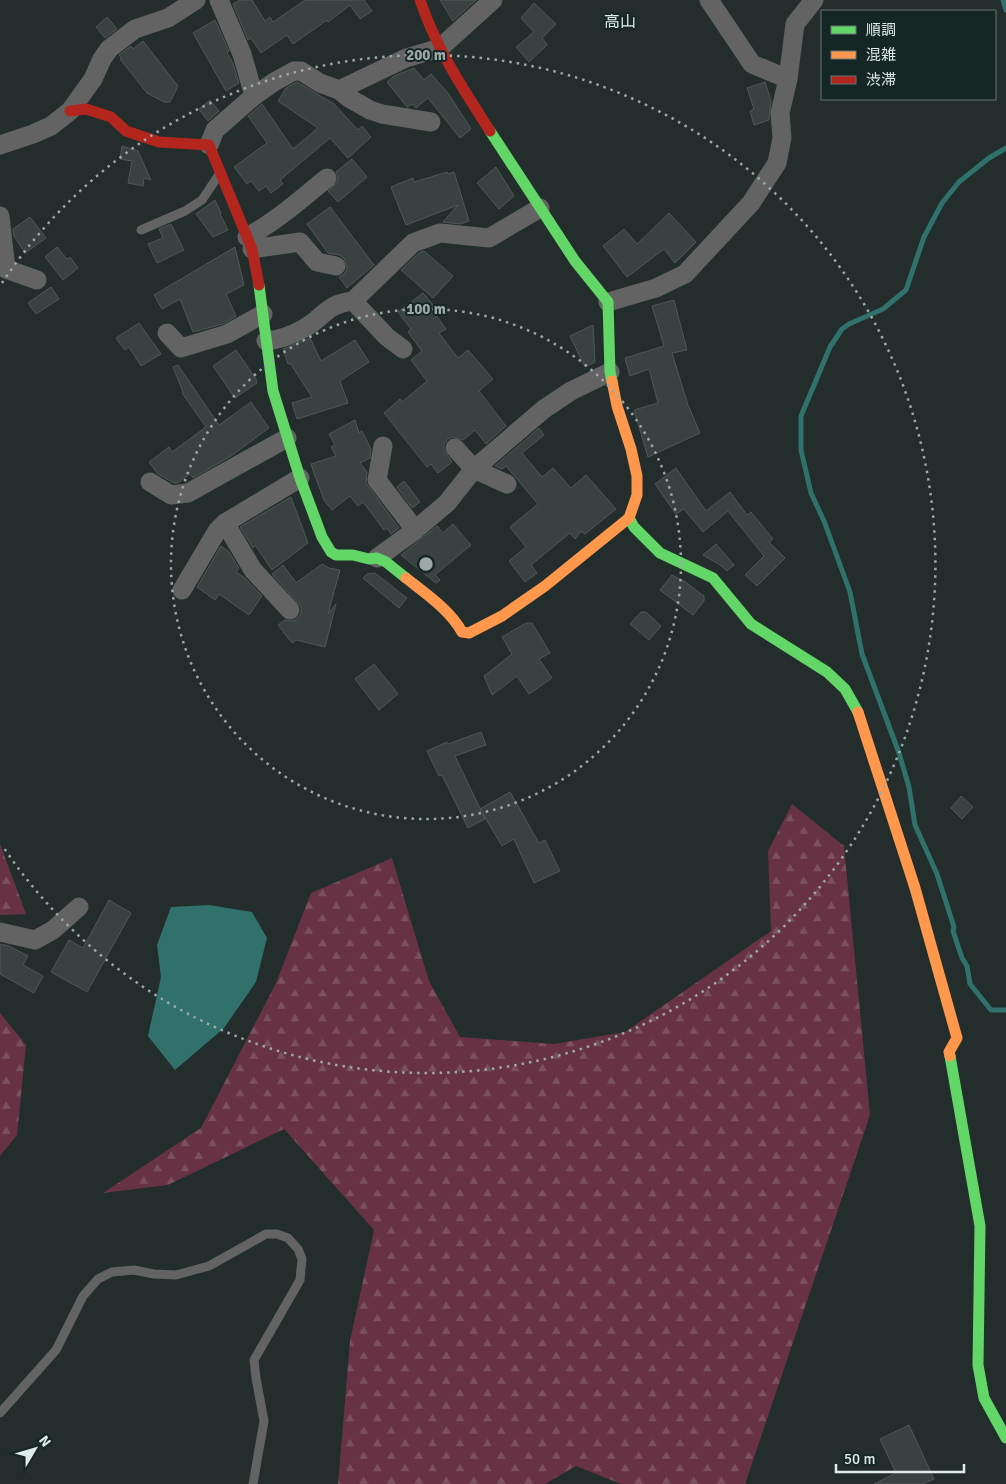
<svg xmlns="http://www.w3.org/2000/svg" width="1006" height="1484" font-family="Signika,'Noto Sans JP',sans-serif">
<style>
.forest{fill:url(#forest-firs)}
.water{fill:#31716c}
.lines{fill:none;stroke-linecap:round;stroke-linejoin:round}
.stream{stroke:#31716c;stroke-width:5}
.building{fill:#394241;stroke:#4f5857}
.lane{stroke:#636363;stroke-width:9}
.street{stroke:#636363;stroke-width:19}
.fast{stroke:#63d668;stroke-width:11}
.slow{stroke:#ff974d;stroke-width:11}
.jam{stroke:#b3261e;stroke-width:11}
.ring{fill:none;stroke:#9da8a8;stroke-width:2.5;stroke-dasharray:2.5 5}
.labels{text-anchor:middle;stroke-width:4;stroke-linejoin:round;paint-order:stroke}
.neighbourhood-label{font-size:16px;fill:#dfebea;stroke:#142725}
.centre{fill:#9da8a8;stroke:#142725;stroke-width:2.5}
.ring-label{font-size:15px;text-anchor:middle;font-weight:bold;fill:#9da8a8;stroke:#142725;stroke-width:4;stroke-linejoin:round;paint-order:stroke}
</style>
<defs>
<pattern id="forest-firs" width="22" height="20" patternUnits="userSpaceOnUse" patternTransform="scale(1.25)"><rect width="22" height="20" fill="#673344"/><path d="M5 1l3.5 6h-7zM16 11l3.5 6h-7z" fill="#7c515f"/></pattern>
</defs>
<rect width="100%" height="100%" fill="#222d2c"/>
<g class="forest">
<polygon points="792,804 844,846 870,1115 745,1484 621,1484 576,1466 545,1484 338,1484 350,1341 374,1230 284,1129 168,1185 103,1193 201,1128 276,983 311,893 392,858 429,981 460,1037 554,1044 625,1032 771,931 768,851"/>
<polygon points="0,844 26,914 0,915"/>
<polygon points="0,1013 26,1045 17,1135 0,1156"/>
</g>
<polygon class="water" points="209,905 252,912 267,938 256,982 224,1028 175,1070 148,1036 161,977 157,945 171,907"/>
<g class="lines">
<g class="stream">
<polyline points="1003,0 1006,10"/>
<polyline points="1006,148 989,158 959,182 942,203 924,237 906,290 883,309 849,324 842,329 830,347 801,416 801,450 811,493 824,521 850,592 862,654 899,753 909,787 915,825 937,874 954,927 953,931 962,958 967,966 970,984 991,1010 1006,1010"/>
</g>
</g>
<g class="building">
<polygon points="240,0 252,0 265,21 270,17 273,22 305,0 364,0 372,11 360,19 350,5 328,22 327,20 293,44 287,35 261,53 251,38 248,40 233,4"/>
<polygon points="440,0 476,0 453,21"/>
<polygon points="534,3 556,24 542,38 547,45 529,62 516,47 534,32 521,18"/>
<polygon points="107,17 117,29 105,38 96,27"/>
<polygon points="215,20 229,51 227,53 233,63 239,83 226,91 193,33"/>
<polygon points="143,41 178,86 170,102 164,102 147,93 120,59 122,58 119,55 131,46 133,49"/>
<polygon points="414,68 424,80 431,74 448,93 471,129 460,138 428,98 416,108 413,104 407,107 387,82 394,76"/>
<polygon points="297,82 334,104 358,130 362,126 371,137 348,158 330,138 280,180 283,184 271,193 266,186 259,191 251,181 247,184 234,167 267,143 248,116 262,104 293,149 318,128 278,101 286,88"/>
<polygon points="765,82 771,101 769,120 754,125 750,111 754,109 747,88"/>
<polygon points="210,100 219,111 208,121 199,109"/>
<polygon points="122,146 138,151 151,180 144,178 143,186 128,183 132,161 120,159"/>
<polygon points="352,159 367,177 338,202 328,191 337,182 338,177 336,172"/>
<polygon points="496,167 514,196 499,209 477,183"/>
<polygon points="447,172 448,174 454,172 469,221 460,224 443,222 458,205 406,225 391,187 413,178 414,182"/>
<polygon points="215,200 221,213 220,214 228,230 213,237 196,214"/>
<polygon points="330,207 374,265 347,288 339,277 344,274 347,269 346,262 343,257 339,255 328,253 307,224"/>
<polygon points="669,213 696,242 675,263 664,249 627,277 603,246 624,229 637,244"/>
<polygon points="30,217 46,238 25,253 14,236 13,229"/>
<polygon points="171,224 184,250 157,263 148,244 163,238 159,229"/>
<polygon points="57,247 67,259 70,257 78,268 63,280 45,257"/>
<polygon points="235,247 244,285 226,294 236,316 223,324 193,332 180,299 162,309 154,295"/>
<polygon points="424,251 453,276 433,298 401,270 419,253"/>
<polygon points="51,287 59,299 36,314 28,303"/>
<polygon points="423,293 434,306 431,308 446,329 439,333 458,358 468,350 493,379 479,391 506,426 486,444 475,430 463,440 453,437 448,439 444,444 444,450 452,462 438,473 431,464 427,467 384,413 400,399 402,402 427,381 411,360 422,351 408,332 411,329 398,312"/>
<polygon points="674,300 687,350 672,353 688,405 700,433 648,457 634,410 658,403 649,369 630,376 625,358 664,346 652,306"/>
<polygon points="139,323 161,354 141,366 129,347 125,350 116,338"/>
<polygon points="593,325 595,362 585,367 570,336"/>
<polygon points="310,338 321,361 355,340 369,362 340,381 348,403 297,419 292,403 312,397 290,363 288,364 283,349"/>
<polygon points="236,350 256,379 257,383 235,398 213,366"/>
<polygon points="178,365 219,425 251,402 269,428 231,456 193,478 190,474 178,483 174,483 158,474 149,462 169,447 172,452 206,427 182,393 183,392 173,367"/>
<polygon points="355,420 359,433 362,431 371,449 370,458 360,463 367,472 366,483 399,528 391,534 387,528 384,530 363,502 358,506 350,496 332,510 324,500 314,473 311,464 336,456 331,447 335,445 329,434"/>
<polygon points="539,428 544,435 522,453 542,477 553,468 571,488 586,475 616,509 585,534 581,531 575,539 570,533 531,565 537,573 525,582 509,561 526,547 510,527 538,504 506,466 502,469 495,466"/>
<polygon points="676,468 706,511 730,492 747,515 751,512 773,539 769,542 785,558 757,586 745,575 764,556 728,511 703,532 684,509 676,514 655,484"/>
<polygon points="404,481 420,502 412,508 397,487"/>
<polygon points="291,497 308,543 272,570 255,545 253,548 240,527"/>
<polygon points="453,524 471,545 435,575 440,580 436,583 401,555 437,526 443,533"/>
<polygon points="716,544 734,565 727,571 720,565 703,555"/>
<polygon points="221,546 229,552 239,568 236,572 245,578 262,596 249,615 219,594 215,600 197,587"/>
<polygon points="322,564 329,568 340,570 328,614 336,604 325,647 296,640 292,643 278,625 285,620 292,621 297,619 301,613 301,607 272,574 283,565 296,583"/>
<polygon points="375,573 407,598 399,608 363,578 367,574"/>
<polygon points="672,575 684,581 704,596 704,601 693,615 660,590"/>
<polygon points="641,612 646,612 661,626 649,640 630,624"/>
<polygon points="526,623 532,623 550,653 539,659 552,678 529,694 517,676 492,695 484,676 512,654 502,637"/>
<polygon points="374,664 398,694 379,710 355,679"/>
<polygon points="481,732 486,745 455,756 485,819 468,828 442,775 439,776 427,751 447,742 448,744"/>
<polygon points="510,792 539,843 545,840 560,871 534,883 514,839 502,846 480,809"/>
<polygon points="961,796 973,807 962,819 951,808"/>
<polygon points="109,900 131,913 87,992 51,972 69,940 83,948"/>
<polygon points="0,944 9,946 28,956 23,965 43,976 34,993 0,974"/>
<polygon points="909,1425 934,1479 923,1484 874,1484 896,1473 880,1439"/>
</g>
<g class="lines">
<g class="lane">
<polyline points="141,230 185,211 202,200 218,176"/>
<polyline points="0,1413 56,1350 83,1296 98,1279 112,1272 134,1270 154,1274 176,1275 209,1266 266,1234 277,1234 288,1238 298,1249 302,1259 300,1280 254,1360 256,1378 264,1421 253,1484"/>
</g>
<g class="street">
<polyline points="219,0 242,54 254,96"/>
<polyline points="709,0 752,64 788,79"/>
<polyline points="339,90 406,58 440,48 493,0"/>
<polyline points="0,145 33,134 51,126 70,111 93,79 102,59 109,49 135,29 168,18 196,0"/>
<polyline points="209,145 215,130 254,96 274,82 294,71 301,71 320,83 339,90 349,98 370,110 382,114 431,122"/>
<polyline points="0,216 6,269 37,280"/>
<path d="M247,237C277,221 301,199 327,178"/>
<polyline points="252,249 300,242 317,262 336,266"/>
<polyline points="353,301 387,337 403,349"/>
<polyline points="608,302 656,288 685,274 751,203 777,163 782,138 780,113 788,79 795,24 814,0"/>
<polyline points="167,333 181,348 227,334 263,314"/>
<path d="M266,341C278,340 292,335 303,329C324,318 325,304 353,301L413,243L440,233L489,238L540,208"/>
<polyline points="383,446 377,480 413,527 414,531"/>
<polyline points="455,448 474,469 507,484"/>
<polyline points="150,482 171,495 188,493 287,438"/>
<polyline points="225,523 253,570 290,610"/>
<polyline points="377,558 414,531 447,503 474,469 544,409 571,391 610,372"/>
<polyline points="182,590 217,531 225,523 300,478"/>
<polyline points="0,932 35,940 53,930 79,907"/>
</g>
<g class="fast">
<polyline points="490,131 575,261 608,302 610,372 612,381"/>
<polyline points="259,285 273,391 300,478 322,537 331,552 336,555 353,555 369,559 377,558 386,562 406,578"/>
<polyline points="629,518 634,527 660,553 713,578 751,624 827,672 845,689 858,712"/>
<polyline points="950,1056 980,1226 978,1365 984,1398 1006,1438"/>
</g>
<g class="slow">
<path d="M406,578C425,593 450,610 462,632L469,633L502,616L545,586L629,518L637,495V476L631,449L617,406L612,381"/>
<polyline points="858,712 915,888 957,1038 949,1052 950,1056"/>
</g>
<g class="jam">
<path d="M420,0C437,50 462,87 490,131"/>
<polyline points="70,111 86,109 111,117 126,131 159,142 209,145 252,249 259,285"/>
</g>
</g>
<g class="ring">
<circle cx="426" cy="564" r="255"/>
<path d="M2 283A509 509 0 1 1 2 845"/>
</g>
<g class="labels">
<g class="neighbourhood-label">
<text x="620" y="27">高山</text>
</g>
</g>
<circle cx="426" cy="564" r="8" class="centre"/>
<g class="ring-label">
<text x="426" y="60">200 m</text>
<text x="426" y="314">100 m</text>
</g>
<rect x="821" y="10" width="175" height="90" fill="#142725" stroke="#657574"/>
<rect x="831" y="26" width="25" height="8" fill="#63d668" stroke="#657574"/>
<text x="866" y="35" font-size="15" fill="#dfebea">順調</text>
<rect x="831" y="51" width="25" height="8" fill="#ff974d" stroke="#657574"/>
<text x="866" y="60" font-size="15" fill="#dfebea">混雑</text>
<rect x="831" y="76" width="25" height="8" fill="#b3261e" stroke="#657574"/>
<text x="866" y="85" font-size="15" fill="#dfebea">渋滞</text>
<g transform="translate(35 1449) rotate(52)" stroke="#142725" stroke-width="4" paint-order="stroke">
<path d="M0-4L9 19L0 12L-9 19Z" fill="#dfebea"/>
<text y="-8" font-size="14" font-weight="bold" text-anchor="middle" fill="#dfebea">N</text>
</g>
<path d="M836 1464v8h128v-8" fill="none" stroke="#dfebea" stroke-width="2.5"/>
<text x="844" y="1464" font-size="15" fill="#dfebea" stroke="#142725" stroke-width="4" paint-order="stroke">50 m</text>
</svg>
